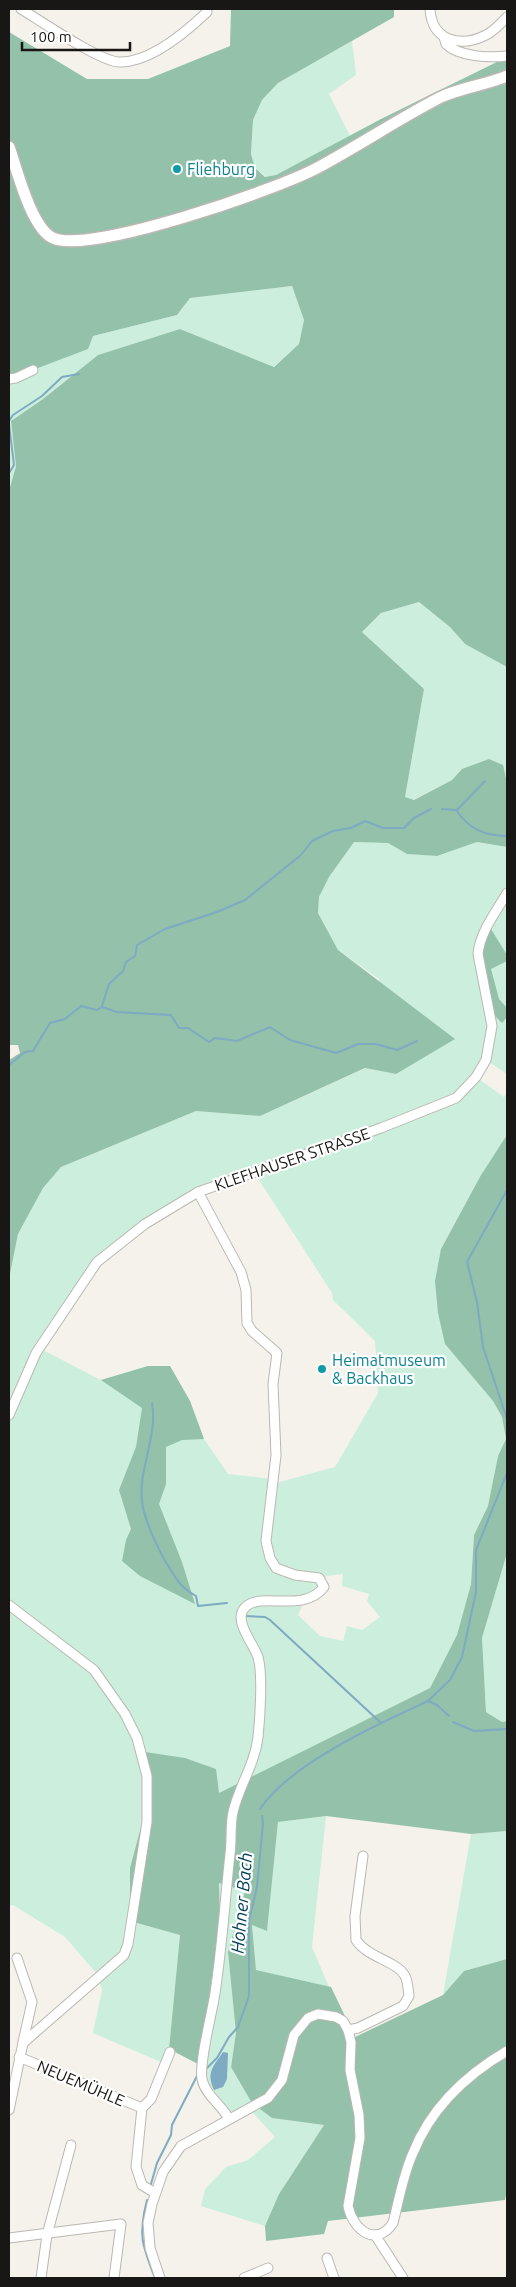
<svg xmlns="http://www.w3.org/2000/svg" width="516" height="2287" font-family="Ubuntu,sans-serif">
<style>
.green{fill:#cbefdc;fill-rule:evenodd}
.forest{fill:#93c1aa}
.water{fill:#7eaac2}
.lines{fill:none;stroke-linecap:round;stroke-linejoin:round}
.stream{stroke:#7eaac2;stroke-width:2}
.street-casing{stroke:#bbb8b3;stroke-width:11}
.secondary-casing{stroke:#bbb8b3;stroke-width:14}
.street{stroke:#fff;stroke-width:9}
.secondary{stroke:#fff;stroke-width:11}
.culture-dot{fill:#0f9aa8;stroke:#fff;stroke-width:2}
.labels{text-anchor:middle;stroke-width:4.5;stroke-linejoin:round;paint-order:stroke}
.culture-label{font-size:16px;fill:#0d838f;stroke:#fff;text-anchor:start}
.street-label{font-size:16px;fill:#181715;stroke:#fff}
.water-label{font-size:18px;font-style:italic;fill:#024059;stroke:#fff}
</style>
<rect width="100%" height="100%" fill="#f5f2ec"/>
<g class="green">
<polygon points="352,41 356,75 329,94 350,136 276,175 266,177 255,168 251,155 253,120 262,100 278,83"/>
<polygon points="292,286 304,320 299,344 273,367 180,329 98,355 43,399 11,421 16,466 9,491 9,379 93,336 177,315 190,298"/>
<polygon points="419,602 450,627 465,644 507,667 507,783 506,780 462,769 452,780 413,800 405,797 424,689 362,632 381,613"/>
<path d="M354,842L388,843L407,854L437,856L477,842L507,847V1074L486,1060L476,1077L504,1097L507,1093V1136L481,1175L441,1249L445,1344L493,1401L502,1417L506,1439L498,1456L488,1506L474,1535L471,1584L457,1635L430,1688L218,1794L143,1819L130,1868L180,1935L169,2049L163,2063L93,2033L102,1990L97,1974L65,1937L13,1905L9,1906V1279L18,1234L43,1188L61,1167L196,1111L260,1116L366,1068L396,1074L379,979L338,950L318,913L319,897L329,877ZM257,1177L332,1293L333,1300L375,1341L378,1393L335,1467L276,1483L273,1479L228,1474L204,1439L190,1401L170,1366H148L101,1380L41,1349L99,1266L139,1233L197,1195ZM343,1574L342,1586L369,1594L367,1601L380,1617L362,1630L347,1626L343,1641L320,1636L298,1615L306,1597L319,1592L326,1576Z"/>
<polygon points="507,1553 507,1721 502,1722 486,1712 482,1638"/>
<polygon points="326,1816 312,1947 329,1987 256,1970 252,1924 267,1930 278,1822"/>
<polygon points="507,1831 507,1959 464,1971 443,1995 471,1834"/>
<polygon points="219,1882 245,1891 228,1952 236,2033 231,2067 272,2118 324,2125 279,2194 265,2226 201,2206 205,2189 226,2167 248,2160 275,2137 253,2113 228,2111 209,2089 204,2079 220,1919"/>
</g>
<g class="forest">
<polygon points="231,9 394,9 394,17 278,83 262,100 253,120 251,154 255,168 265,177 276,175 381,119 507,57 507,667 465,644 450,627 419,602 381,613 362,632 424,689 405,797 414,800 452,780 462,769 489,759 503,765 507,783 507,847 477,842 437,856 407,854 388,843 354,842 329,877 319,897 318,913 338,950 455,1039 396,1074 365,1068 260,1116 196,1111 61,1167 43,1188 18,1234 9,1279 9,1060 20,1053 18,1045 9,1045 9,491 16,466 11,421 43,399 98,355 180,329 274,367 299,344 304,320 292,286 190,298 177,315 93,336 88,349 9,379 9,32 87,79 148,79 230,46"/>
<polygon points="491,929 507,955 507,961 491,969 499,999 507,1008 507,1017 502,1023 494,1015 480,951"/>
<polygon points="507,1135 507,1553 482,1638 486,1712 502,1722 507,1721 507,1831 471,1834 326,1816 278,1822 267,1931 252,1925 256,1970 331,1987 355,2037 443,1995 464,1971 507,1959 507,2190 505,2200 328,2221 324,2234 266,2241 265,2226 279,2194 324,2125 272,2118 252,2103 231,2067 236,2033 228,1952 245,1891 219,1883 220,1919 200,2065 169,2049 180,1935 130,1921 130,1868 143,1819 145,1752 185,1758 216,1769 219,1793 430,1688 457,1635 471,1584 474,1535 488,1506 498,1456 506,1439 502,1417 493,1401 445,1344 438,1313 435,1281 441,1249 481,1175"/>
<polygon points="148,1366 170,1366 190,1401 204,1439 182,1440 166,1447 166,1484 159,1504 182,1562 195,1604 140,1576 122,1561 126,1540 131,1529 119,1490 136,1447 142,1408 101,1380"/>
</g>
<path class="water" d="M223,2052L228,2053L227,2079L223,2087L214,2090C206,2072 213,2067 223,2052Z"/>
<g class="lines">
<g class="stream">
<polyline points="9,421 13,415 42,396 62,377 79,374"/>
<polyline points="9,424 14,465 9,473"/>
<path d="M442,809L456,810C469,829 485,836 507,836"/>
<polyline points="457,810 485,781"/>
<polyline points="102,1006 109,984 123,971 126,962 135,956 137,945 165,929 217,912 245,900 301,855 312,841 333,831 351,828 365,821 383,828 404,828 414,818 431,809"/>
<polyline points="9,1065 25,1052 33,1051 50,1023 65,1019 81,1006 97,1010 102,1007 117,1012 171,1015 179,1028 188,1028 209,1042 215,1038 237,1041 270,1027 290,1040 336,1053 358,1044 376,1044 397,1050 417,1041"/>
<polyline points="507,1190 467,1262 477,1302 483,1347 507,1419"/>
<path d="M152,1403C158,1436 138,1470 142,1501C144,1518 156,1544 164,1559C175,1576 177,1585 196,1596L198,1606L227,1603"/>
<polyline points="244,1616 265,1617 270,1620 380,1722"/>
<polyline points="428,1701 450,1680 462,1657 476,1592 476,1550 507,1473"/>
<polyline points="453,1722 474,1731 507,1729"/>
<path d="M260,1809C291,1763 378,1724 428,1701L437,1705L449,1716"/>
<polyline points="206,2069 217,2058 229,2037 238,2027 249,1996 249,1921 257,1887 263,1823 262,1816"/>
<polyline points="151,2184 157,2163 171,2135 172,2125 198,2074"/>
<path d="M147,2200C138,2235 142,2245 155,2278"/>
</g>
<defs>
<g id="street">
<path d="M21,9C41,21 99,61 119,62C150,63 186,32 207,12"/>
<path d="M430,9C432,41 460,48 486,35C494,31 501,23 507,17"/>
<path d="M444,37L446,44C459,57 490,58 507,56"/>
<polyline points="9,379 16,378 33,370"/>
<path d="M198,1192L241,1272L246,1290L247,1323L252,1331L277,1353L273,1384L276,1455L266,1541L270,1558L276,1568L295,1575L319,1578L324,1587C302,1616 253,1587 242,1612C237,1625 254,1645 258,1657C263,1674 260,1718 258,1737C255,1764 239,1786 233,1812C230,1825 232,1840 230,1854C225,1900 222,1947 215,1993C212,2014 199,2061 202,2079C205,2095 222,2105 229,2119"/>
<path d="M9,1415L36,1353L97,1262L145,1224L198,1192L381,1128L456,1098L476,1077L486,1060L492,1026L478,954C480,932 496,912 507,893"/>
<polyline points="9,1605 94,1670 125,1714 137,1738 147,1776 147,1822 128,1944 124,1955 23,2043 9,2110"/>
<polyline points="17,1958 32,2002 23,2042"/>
<path d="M348,2030L358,2028L403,2006L409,1996C408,1989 408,1981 405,1976C397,1961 368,1958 356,1940L355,1916L363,1856"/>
<polyline points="19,2057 142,2108 136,2167 142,2185 155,2193"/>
<polyline points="142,2108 151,2099 170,2052"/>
<polyline points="375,2235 403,2278"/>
<polyline points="9,2238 121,2224 114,2278"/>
<polyline points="327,2258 334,2278"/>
<polyline points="41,2278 47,2235 71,2145"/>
<path d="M160,2278L150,2248L148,2223L152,2204L163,2172L181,2146L268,2098L282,2080L294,2035L308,2018L318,2014L336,2017L343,2021L348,2030L351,2042L350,2070L359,2115L360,2138L348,2206C353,2230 376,2248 393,2223C399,2200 403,2175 413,2153C431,2108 466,2075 507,2051"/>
<polyline points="244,2278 268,2268"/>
</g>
<path id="secondary" d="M9,147C17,169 31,228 53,238C89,255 278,189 317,168C358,146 397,120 439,98C459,88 486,85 507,76"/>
</defs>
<use href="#street" class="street-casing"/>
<use href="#secondary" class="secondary-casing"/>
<use href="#street" class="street"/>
<use href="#secondary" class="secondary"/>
</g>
<g class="culture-dot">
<circle cx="177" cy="169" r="5"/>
<circle cx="322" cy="1369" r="5"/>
</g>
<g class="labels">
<g class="culture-label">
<text x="187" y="175">Fliehburg</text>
<text x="332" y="1366">Heimatmuseum<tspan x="332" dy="18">&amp; Backhaus</tspan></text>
</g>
<g class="street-label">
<text transform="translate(292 1159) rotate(-19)" y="6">KLEFHAUSER STRASSE</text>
<text transform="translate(81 2083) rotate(23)" y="6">NEUEMÜHLE</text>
</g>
<g class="water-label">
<text transform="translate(242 1903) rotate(-85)" y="6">Hohner Bach</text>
</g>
</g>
<rect width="516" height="2287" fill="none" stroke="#181715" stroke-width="20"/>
<path d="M22 42v8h108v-8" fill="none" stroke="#181715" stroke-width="2.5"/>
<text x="30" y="42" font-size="15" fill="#181715" stroke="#ffffff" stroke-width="4" paint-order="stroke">100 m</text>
</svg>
